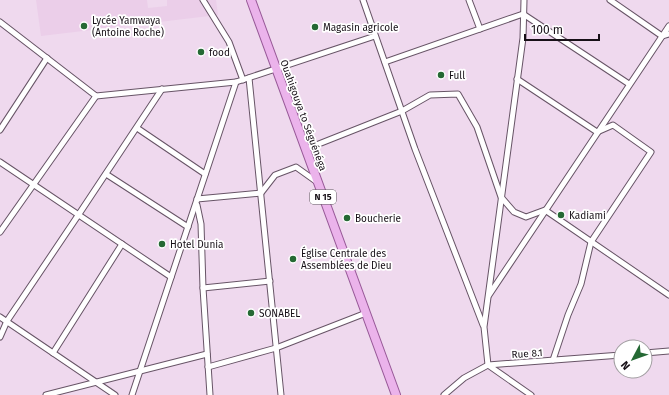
<svg xmlns="http://www.w3.org/2000/svg" width="669" height="395" font-family="'Fira Sans',sans-serif">
<style>
.built{fill:#ebcee9}
.lines{fill:none;stroke-linecap:round;stroke-linejoin:round}
.street-casing{stroke:#675466;stroke-width:7}
.primary-casing{stroke:#985998;stroke-width:10}
.street{stroke:#fff;stroke-width:5}
.primary{stroke:#ebb3eb;stroke-width:8}
.poi-dot{fill:#256934;stroke:#fff;stroke-width:1.5}
.labels{text-anchor:middle;stroke-width:3.5;stroke-linejoin:round;paint-order:stroke}
.shield{fill:#fff;stroke:#5d585d;stroke-width:1}
.shield-label{font-size:9px;font-weight:bold;fill:#171017}
.poi-label{font-size:10px;fill:#171017;stroke:#fff;text-anchor:start}
.street-label{font-size:10px;fill:#171017;stroke:#fff}
</style>
<rect width="100%" height="100%" fill="#efd9ee"/>
<polygon class="built" points="36,0 147,0 148,8 167,6 167,0 216,0 218,15 41,36"/>
<g class="lines">
<defs>
<g id="street">
<polyline points="203,0 229,42 243,80"/>
<polyline points="363,0 415,149 483,325"/>
<polyline points="469,0 480,29"/>
<polyline points="524,0 523,38 484,327 488,365 531,395"/>
<polyline points="610,0 662,36 669,34"/>
<polyline points="0,22 96,96 236,82"/>
<polyline points="385,62 523,14 629,84"/>
<polyline points="249,78 281,395"/>
<polyline points="517,79 597,132 613,125 651,152 591,242 581,284 568,315 553,360"/>
<polyline points="137,128 205,174"/>
<polyline points="0,130 47,58"/>
<polyline points="306,149 402,111 430,95 458,94 477,127 501,197 514,212 526,217 545,210 669,295"/>
<polyline points="0,162 171,277"/>
<polyline points="106,174 188,227"/>
<polyline points="197,199 261,193 275,175 296,167 317,182"/>
<polyline points="197,205 201,224 203,288 210,395"/>
<polyline points="0,232 96,96"/>
<polyline points="203,288 270,281"/>
<polyline points="489,295 669,26"/>
<polyline points="0,317 115,395"/>
<polyline points="0,337 7,321 79,214 162,89"/>
<polyline points="53,353 122,244"/>
<polyline points="645,353 669,351"/>
<polyline points="208,367 276,348 366,313"/>
<polyline points="46,395 207,354"/>
<polyline points="132,395 236,82 375,36"/>
<polyline points="444,395 464,378 488,365 621,355"/>
</g>
<polyline id="primary" points="251,0 396,395"/>
</defs>
<use href="#street" class="street-casing"/>
<use href="#primary" class="primary-casing"/>
<use href="#street" class="street"/>
<use href="#primary" class="primary"/>
</g>
<g class="poi-dot">
<circle cx="84" cy="26" r="4"/>
<circle cx="315" cy="27" r="4"/>
<circle cx="201" cy="52" r="4"/>
<circle cx="441" cy="75" r="4"/>
<circle cx="561" cy="215" r="4"/>
<circle cx="347" cy="218" r="4"/>
<circle cx="162" cy="244" r="4"/>
<circle cx="293" cy="259" r="4"/>
<circle cx="251" cy="313" r="4"/>
</g>
<g class="labels">
<rect class="shield" x="310" y="190" width="26" height="14" rx="3"/>
<g class="shield-label">
<text x="323" y="200">N 15</text>
</g>
<g class="poi-label">
<text x="92" y="24">Lycée Yamwaya<tspan x="92" dy="12">(Antoine Roche)</tspan></text>
<text x="323" y="31">Magasin agricole</text>
<text x="209" y="56">food</text>
<text x="449" y="79">Full</text>
<text x="569" y="219">Kadiami</text>
<text x="355" y="222">Boucherie</text>
<text x="170" y="248">Hotel Dunia</text>
<text x="301" y="257">Église Centrale des<tspan x="301" dy="12">Assemblées de Dieu</tspan></text>
<text x="259" y="317">SONABEL</text>
</g>
<g class="street-label">
<text transform="translate(304 115) rotate(70)" y="4">Ouahigouya to Séguénéga</text>
<text transform="translate(527 353) rotate(-4)" y="4">Rue 8.1</text>
</g>
</g>
<g transform="translate(633 359) rotate(229)"><circle r="19" fill="#ffffff" stroke="#a29fa2"/>
<path d="M0-3L7 15L0 10L-7 15Z" fill="#256934"/>
<text y="-6" font-size="11" font-weight="bold" text-anchor="middle" fill="#171017">N</text>
</g>
<path d="M525 34v6h74v-6" fill="none" stroke="#171017" stroke-width="2"/>
<text x="531" y="34" font-size="12" fill="#171017" stroke="#ffffff" stroke-width="3" paint-order="stroke">100 m</text>
</svg>
